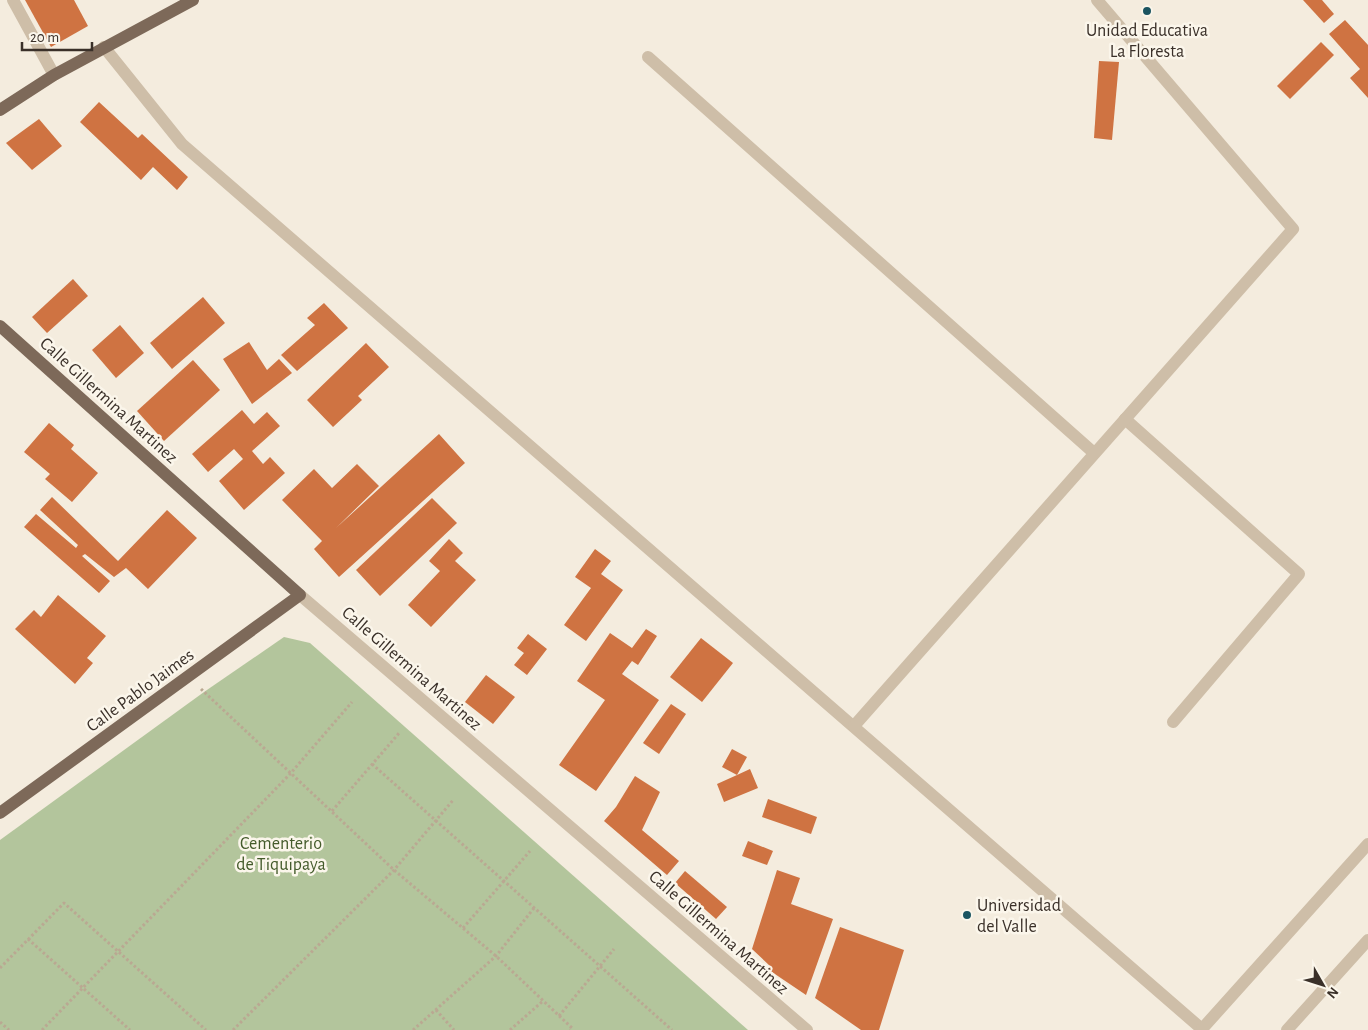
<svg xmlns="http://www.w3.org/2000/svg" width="1368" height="1030" font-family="'Alegreya Sans',sans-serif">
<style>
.green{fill:#b3c59c}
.building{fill:#cf7342}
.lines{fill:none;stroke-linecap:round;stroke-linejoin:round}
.path{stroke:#baa892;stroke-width:3;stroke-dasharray:2.5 2.5;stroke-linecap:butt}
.street{stroke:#cebea8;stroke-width:12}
.primary{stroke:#7d6959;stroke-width:12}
.poi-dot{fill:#1b5460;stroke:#fbf6eb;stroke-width:2}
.labels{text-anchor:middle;stroke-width:5;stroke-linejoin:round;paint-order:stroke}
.poi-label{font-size:18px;fill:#3a3029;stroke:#fbf6eb}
.street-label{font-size:18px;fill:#3a3029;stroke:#fbf6eb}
.park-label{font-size:18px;fill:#445b2b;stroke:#fbf6eb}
</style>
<rect width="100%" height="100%" fill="#f4ecde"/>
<polygon class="green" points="284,637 310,643 748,1030 0,1030 0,840 204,692"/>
<g class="building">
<polygon points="25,0 74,0 88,26 51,47"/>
<polygon points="1303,0 1322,0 1334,14 1324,23"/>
<polygon points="1345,20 1368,45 1368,98 1350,78 1360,69 1329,34"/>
<polygon points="1321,42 1334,55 1290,99 1277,86"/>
<polygon points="1099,61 1119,62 1112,140 1094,138"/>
<polygon points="99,102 138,138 142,134 188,177 177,190 153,167 141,180 80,122"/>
<polygon points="39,119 62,146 32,170 6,143"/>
<polygon points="73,279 88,296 47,333 32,317"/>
<polygon points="203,297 225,323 172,369 150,343"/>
<polygon points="324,303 348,328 297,371 281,355 315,325 307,318"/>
<polygon points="120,325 144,353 116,378 92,350"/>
<polygon points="249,342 267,370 279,359 292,373 252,404 223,359"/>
<polygon points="366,343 389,367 358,396 362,400 333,427 307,400"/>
<polygon points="193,360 220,390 164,441 137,411"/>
<polygon points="242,410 254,424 267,412 280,426 252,451 263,464 270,457 285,473 244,510 219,481 243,459 234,449 208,472 192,454"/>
<polygon points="49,423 74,445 71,449 98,473 72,502 45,479 50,474 24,452"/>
<polygon points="439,434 465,463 339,577 314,549 322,541 282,500 314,469 332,488 357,464 379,486 336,528"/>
<polygon points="52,497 118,561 167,510 197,538 148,589 126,568 114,577 85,554 82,556 110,581 99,593 24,527 36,514 76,548 78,545 40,510"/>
<polygon points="432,498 457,523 380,596 356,570"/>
<polygon points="449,539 463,553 455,561 476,580 431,627 408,605 440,571 429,561"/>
<polygon points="595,549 611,561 601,574 623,590 586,641 564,625 591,588 575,577"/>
<polygon points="58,595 106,636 87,658 93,663 75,684 15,629 34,610 41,617"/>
<polygon points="646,629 657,636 638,665 632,661 622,674 659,700 596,791 559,765 605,700 577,681 610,633 632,648"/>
<polygon points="528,634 547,649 527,675 514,665 524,653 517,648"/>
<polygon points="701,638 733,663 702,702 670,677"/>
<polygon points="486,675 515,697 493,724 465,702"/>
<polygon points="671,704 686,714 659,754 643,743"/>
<polygon points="732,749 747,757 737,775 750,769 758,788 724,802 717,784 737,775 722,767"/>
<polygon points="635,776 660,792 642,830 679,861 667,875 604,821 616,807"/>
<polygon points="768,799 817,817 811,834 762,817"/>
<polygon points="748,841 773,851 767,865 742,856"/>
<polygon points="777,870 800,878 791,904 833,919 806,995 769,970 770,966 752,949"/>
<polygon points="685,871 727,907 716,919 675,883"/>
<polygon points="840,927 904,950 879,1030 861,1030 815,998"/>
</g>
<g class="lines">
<g class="path">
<polyline points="201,689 394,870 496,956 572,1028 570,1030"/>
<polyline points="372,764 672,1030"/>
<polyline points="332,811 400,732"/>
<polyline points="463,928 530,851"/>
<polyline points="28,939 130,1030"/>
<polyline points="0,968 64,903 206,1030"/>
<polyline points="436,1010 454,1030"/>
<polyline points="559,1016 614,949"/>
<polyline points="0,1022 9,1030"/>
<polyline points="42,1030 290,774 352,702"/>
<polyline points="233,1030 394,870 454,799"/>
<polyline points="413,1030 496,956 534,908"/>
<polyline points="510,1030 543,1001"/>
</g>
<g class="street">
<polyline points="13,0 54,75"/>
<polyline points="104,47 182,144 1203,1030"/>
<polyline points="648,57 1094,453"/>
<polyline points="1125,419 1299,574 1173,722"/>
<polyline points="300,595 807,1030"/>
<polyline points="854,726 1293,229 1097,0"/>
<polyline points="1202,1029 1368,844"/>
<polyline points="1287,1030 1368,940"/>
</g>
<g class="primary">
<polyline points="0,110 54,75 193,0"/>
<polyline points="0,326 300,595 0,813"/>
</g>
</g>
<g class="poi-dot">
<circle cx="1147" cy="11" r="5"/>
<circle cx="967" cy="915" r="5"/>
</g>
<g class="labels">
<g class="poi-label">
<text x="1147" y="36">Unidad Educativa<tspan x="1147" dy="21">La Floresta</tspan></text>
<text x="977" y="911" text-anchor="start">Universidad<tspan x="977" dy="21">del Valle</tspan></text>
</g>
<g class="street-label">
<text transform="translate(109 400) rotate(42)" y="6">Calle Gillermina Martinez</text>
<text transform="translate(412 668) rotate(41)" y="6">Calle Gillermina Martinez</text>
<text transform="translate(140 690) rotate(-36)" y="6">Calle Pablo Jaimes</text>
<text transform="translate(719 932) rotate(41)" y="6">Calle Gillermina Martinez</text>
</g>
<g class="park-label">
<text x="281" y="849">Cementerio<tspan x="281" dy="21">de Tiquipaya</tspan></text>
</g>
</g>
<g transform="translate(1323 985) rotate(129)" stroke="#fbf6eb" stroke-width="4" paint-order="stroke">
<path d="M0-4L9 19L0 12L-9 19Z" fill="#3a3029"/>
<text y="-8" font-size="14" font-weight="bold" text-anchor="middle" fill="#3a3029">N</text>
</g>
<path d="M22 42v8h70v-8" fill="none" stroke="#3a3029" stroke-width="2.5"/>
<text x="30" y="42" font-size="15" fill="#3a3029" stroke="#fbf6eb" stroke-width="4" paint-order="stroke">20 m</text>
</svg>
